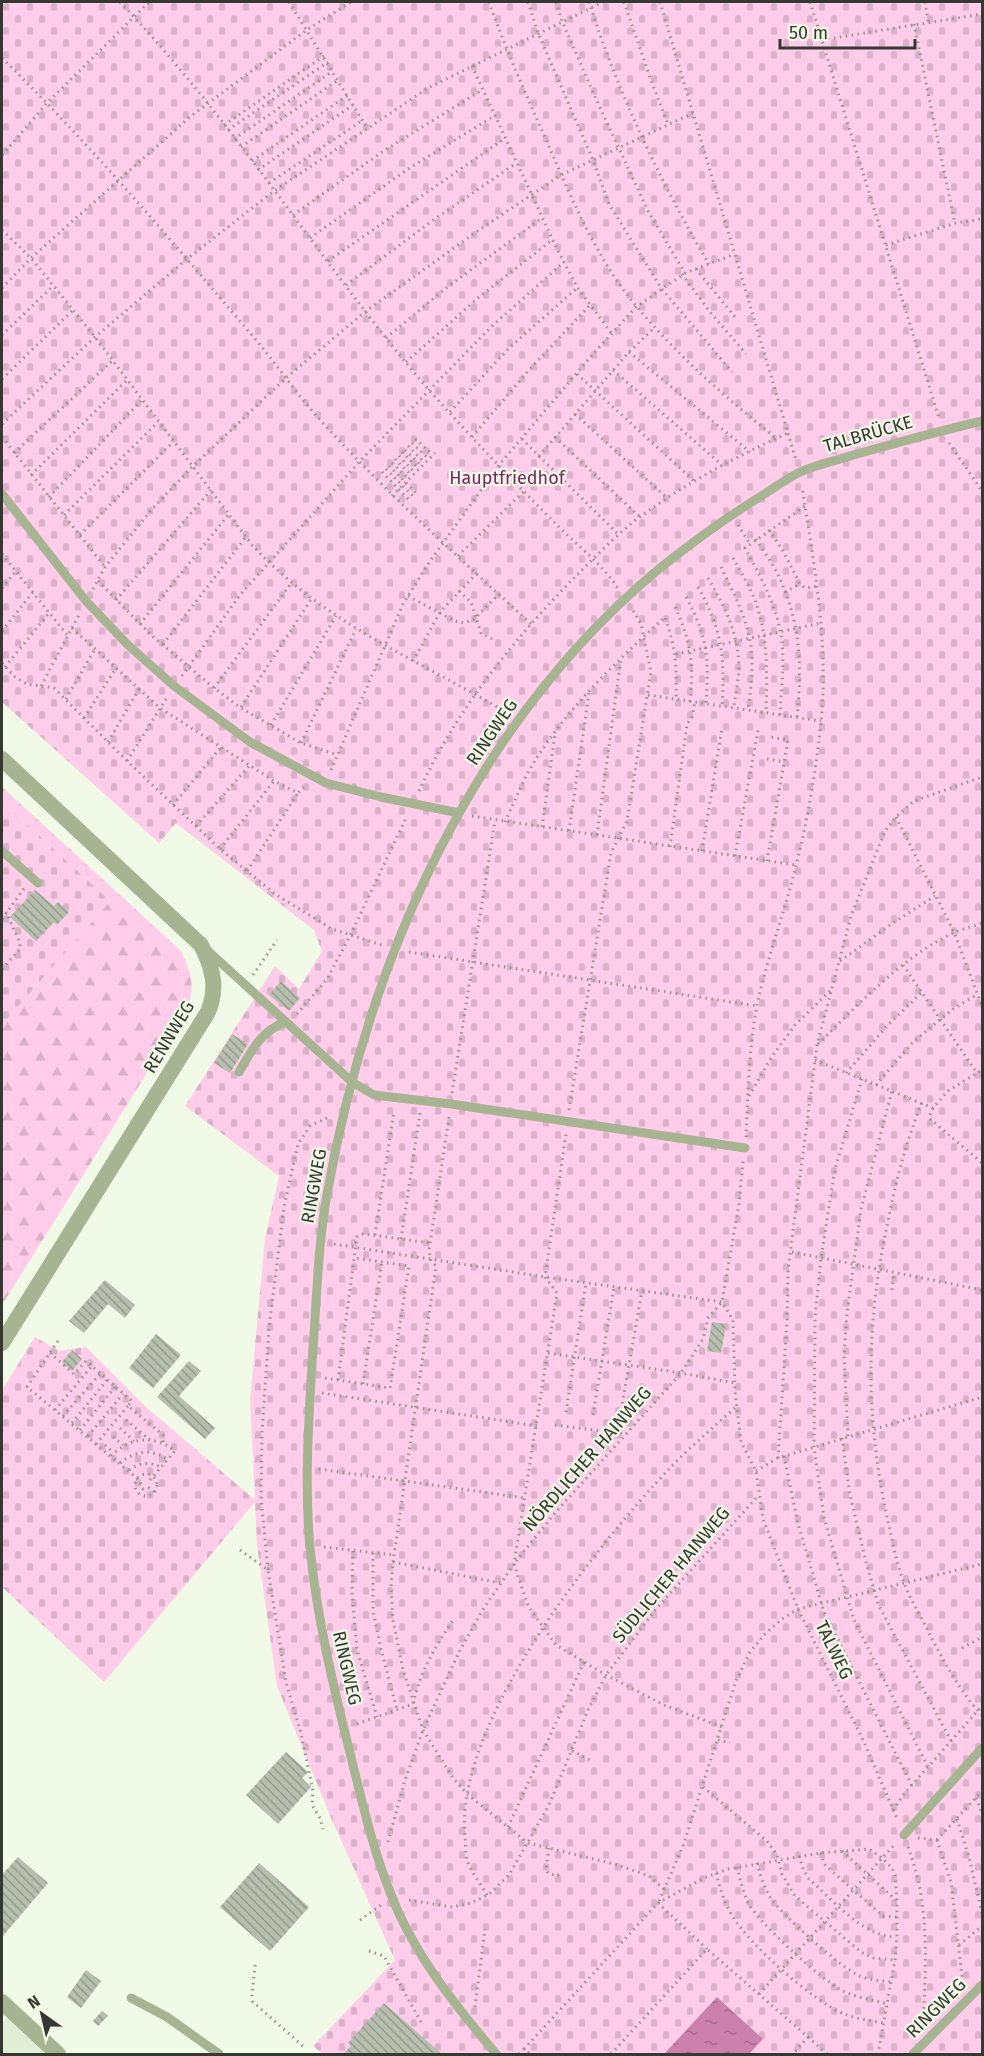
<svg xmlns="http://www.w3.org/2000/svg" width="984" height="2056" font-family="'Fira Sans',sans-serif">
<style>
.built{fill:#e2edd5}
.forest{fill:url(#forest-firs)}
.cemetery{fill:url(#cemetery-stones)}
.water{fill:url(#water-ripples)}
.building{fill:url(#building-back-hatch)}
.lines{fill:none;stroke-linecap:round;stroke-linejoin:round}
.path{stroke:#8e9488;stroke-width:3;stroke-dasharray:1.5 4.5;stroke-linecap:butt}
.service{stroke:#a6b492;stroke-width:9}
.tertiary{stroke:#a6b492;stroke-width:16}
.labels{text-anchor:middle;stroke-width:4.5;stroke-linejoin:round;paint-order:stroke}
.street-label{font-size:18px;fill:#353831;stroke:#f1f9e7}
.park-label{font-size:18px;fill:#7c2360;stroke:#f1f9e7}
</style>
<defs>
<pattern id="forest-firs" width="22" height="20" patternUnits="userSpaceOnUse" patternTransform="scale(1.5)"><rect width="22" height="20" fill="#ffcdea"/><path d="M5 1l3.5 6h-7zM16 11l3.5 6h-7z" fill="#dbb1c9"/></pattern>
<pattern id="cemetery-stones" width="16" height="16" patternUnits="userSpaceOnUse" patternTransform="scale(1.5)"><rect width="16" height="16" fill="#ffcdea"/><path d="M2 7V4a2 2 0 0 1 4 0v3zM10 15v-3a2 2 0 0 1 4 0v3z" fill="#dbb1c9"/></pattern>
<pattern id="water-ripples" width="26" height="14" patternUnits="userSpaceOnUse" patternTransform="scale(1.5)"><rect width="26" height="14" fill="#cb80ae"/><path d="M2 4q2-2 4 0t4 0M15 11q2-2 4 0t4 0" fill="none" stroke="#a66a8e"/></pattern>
<pattern id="building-back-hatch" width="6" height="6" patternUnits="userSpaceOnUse" patternTransform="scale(1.5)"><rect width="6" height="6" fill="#b6bead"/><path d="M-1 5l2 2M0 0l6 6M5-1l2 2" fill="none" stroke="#959b8d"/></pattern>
</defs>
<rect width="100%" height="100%" fill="#f1f9e7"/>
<polygon class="built" points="10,2015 49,2054 2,2054 2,2024"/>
<path class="forest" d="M2,787L181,951C191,974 195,982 188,1007L2,1305V1025L110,901L2,801Z"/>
<g class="cemetery">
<polygon points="2,2 982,2 982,2054 323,2054 313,2046 395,1960 332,1820 277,1686 257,1545 255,1502 104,1682 2,1587 2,1390 35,1337 59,1351 86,1347 145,1406 255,1500 250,1399 265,1239 279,1176 185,1106 275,966 299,989 322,951 314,930 176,823 159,843 2,702"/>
<polygon points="2,801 110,901 2,1025"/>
</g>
<polygon class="water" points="717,1997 763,2039 749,2054 664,2054"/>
<g class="building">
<polygon points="35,890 54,906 58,902 69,912 57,925 54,922 36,941 10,917"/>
<polygon points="281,981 300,998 289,1011 269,995"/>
<polygon points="232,1034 248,1044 230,1073 214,1063"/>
<polygon points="105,1280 135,1305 125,1318 108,1304 84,1333 69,1321"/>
<polygon points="712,1322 726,1324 721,1353 707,1351"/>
<polygon points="156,1334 181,1355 153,1388 129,1368"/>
<polygon points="72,1350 82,1359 72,1371 62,1362"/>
<polygon points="189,1361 201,1371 179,1396 215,1428 205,1439 157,1397"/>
<polygon points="286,1752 308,1772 302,1778 311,1787 278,1824 246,1795"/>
<polygon points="18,1857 48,1883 2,1937 2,1875"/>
<polygon points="259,1863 309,1907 270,1951 220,1907"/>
<polygon points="86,1970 101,1981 81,2008 67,1997"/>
<polygon points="384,2003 442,2054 343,2054 351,2046 348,2043"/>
<polygon points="102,2011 108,2016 98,2026 93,2021"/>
</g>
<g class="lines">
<g class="path">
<path d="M120,2C234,121 321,264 428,389C468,434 510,478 553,521C574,543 602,563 619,590"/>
<polyline points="289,2 367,128"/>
<path d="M489,2C506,50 527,97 548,144C572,200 598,261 637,307C678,356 726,398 776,438"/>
<polyline points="528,2 538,33 593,160 609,204 661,288 732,372"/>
<polyline points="556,2 562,21 596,99 648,211 685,273"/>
<path d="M589,2C617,90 661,184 709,264"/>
<polyline points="624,2 652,83 668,124"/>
<polyline points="660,2 796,460"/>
<polyline points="810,2 939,418"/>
<polyline points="925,2 928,21"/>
<polyline points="914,24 955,224"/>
<polyline points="822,40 982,14"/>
<path d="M2,58C93,147 174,244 257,341C279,368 299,397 322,422C387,494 460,558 531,624"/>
<polyline points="472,66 556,247 577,287 612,334"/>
<polyline points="224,125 324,56"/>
<polyline points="228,130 328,62"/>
<polyline points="234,139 333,71"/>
<polyline points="241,147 338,80"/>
<polyline points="2,155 47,103 149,2"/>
<polyline points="252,161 348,95"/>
<polyline points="258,170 353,105"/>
<polyline points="269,183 363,120"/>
<polyline points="293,215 382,152 482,90"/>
<path d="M2,230L31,258L95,337L252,545C325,624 419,660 509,714"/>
<polyline points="310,238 411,167 494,116"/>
<polyline points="886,245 956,223 982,219"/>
<polyline points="328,261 504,139"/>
<polyline points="696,269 735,317"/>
<polyline points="682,274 710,312 746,354"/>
<polyline points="346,285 432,221 515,164"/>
<polyline points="2,288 31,258 191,116 308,29 351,2"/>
<polyline points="2,335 53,286"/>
<polyline points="386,338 446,288 542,218"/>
<polyline points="629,352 750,452"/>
<polyline points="406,362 478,298 552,240"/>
<polyline points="613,370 722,465"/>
<polyline points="577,374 694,481"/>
<polyline points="2,379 73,310"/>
<polyline points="450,412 509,348 577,288"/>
<polyline points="575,414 668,499"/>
<polyline points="2,424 95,337 187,259 274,191 428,88 603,2"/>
<polyline points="2,437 105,567"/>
<polyline points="472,437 529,370 590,305"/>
<polyline points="555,437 640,517"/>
<polyline points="415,439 433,455"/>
<polyline points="522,439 539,456 629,352 655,327"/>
<polyline points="412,443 429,459"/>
<polyline points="949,443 982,491"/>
<polyline points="408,446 425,463"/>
<polyline points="405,450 422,466"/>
<polyline points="402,452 419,469"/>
<polyline points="14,453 112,361"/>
<polyline points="399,456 415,473"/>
<polyline points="539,456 619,535"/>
<polyline points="395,459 412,476"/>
<polyline points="392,463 409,479"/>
<polyline points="389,466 418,495"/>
<polyline points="386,469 415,498"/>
<polyline points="382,472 411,502"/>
<polyline points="31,475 127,380"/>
<polyline points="392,496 435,453"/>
<polyline points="49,497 141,401"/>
<polyline points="64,515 158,422"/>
<polyline points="738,525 750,544"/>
<polyline points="769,530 782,549 800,584 805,588 818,586"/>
<polyline points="80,535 173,442"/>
<path d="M756,539C764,552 774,565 780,579C801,625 802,669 797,718"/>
<polyline points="2,554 68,636"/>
<polyline points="458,556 524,491"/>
<path d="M733,558C739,569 746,580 751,591C769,629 767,672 766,713"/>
<path d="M721,567C732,590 744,612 749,636C755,660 751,686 748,710"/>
<path d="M708,578C724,605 738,633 739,666C739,679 735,694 734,708"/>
<polyline points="98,581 150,634 214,688 241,708 301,743 338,755"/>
<path d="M698,587C722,630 725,656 722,706"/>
<polyline points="2,588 16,571"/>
<polyline points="93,589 105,567 152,509 192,467 287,377 366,311 479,230 561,175 693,113"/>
<polyline points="459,591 471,602 481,633 492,639"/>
<polyline points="785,592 800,584"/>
<polyline points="408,596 455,621 464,623 474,619 499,594"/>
<path d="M686,597C708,638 709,658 706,704"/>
<polyline points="116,600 211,490"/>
<path d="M675,607C691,641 694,664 690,702"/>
<polyline points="140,624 229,514"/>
<polyline points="72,628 160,708 274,781 298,793 304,787"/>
<polyline points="2,631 33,592"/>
<polyline points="163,644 246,537"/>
<polyline points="676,654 821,623"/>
<polyline points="413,661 440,612 477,573"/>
<polyline points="2,663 15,677 27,684 54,688 127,761 220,849 275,894 332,929 382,945"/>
<polyline points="5,667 49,613"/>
<polyline points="182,676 240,595 360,461 492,326 564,262"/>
<polyline points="41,686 80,613"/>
<polyline points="214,688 292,582"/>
<polyline points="648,695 821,721"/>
<polyline points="66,699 95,649"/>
<polyline points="241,707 312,598"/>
<path d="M780,715C781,687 786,657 780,630C774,600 759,574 745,548L805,506"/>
<polyline points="84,718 116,668"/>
<polyline points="271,725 336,616"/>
<polyline points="108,742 139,689"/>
<polyline points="301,743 356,629"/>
<polyline points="767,759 784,762"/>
<polyline points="127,761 168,696"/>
<polyline points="331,770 403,604 428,564 499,465 593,354 636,307 685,273 735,254"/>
<path d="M419,791C456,711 512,641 574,578C595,557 617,534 641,516C686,483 737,456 788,433"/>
<polyline points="173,805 221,747"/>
<polyline points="472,816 796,865"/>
<polyline points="896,817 954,932 982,1006"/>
<path d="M505,822C514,803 522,782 533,764C567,708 617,661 665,617C676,649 677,666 676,700"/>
<polyline points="196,826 250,765"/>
<polyline points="542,827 555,734"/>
<polyline points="569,831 589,693"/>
<polyline points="597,835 621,658"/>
<polyline points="670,847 687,724 692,717 695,702"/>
<polyline points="220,849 274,781"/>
<polyline points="702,851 722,728"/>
<polyline points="735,856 758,730"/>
<polyline points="767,861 788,740 771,737"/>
<polyline points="247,871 298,793"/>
<polyline points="2,919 25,887"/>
<polyline points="409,952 757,1006"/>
<polyline points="840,961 893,923 935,896"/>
<polyline points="903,965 977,1073"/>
<polyline points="2,969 20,949 20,943 6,912"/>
<polyline points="253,975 277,940"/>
<polyline points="297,1014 327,979 350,936 407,816"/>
<path d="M818,1044C859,1004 900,959 951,934C961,929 972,927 982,923"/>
<polyline points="815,1060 933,1108 948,1091 982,1070"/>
<polyline points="846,1073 888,1025 922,992"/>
<polyline points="862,1079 835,1169 821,1258 815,1318 814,1447 824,1518 854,1620 928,1767"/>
<polyline points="876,1085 913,1042 953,1009 978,994"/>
<polyline points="452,1093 495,821"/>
<polyline points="749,1096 771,1058 795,1025 830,991"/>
<path d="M922,1103C906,1141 896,1181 888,1221C866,1324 865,1414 887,1517C892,1539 896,1562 904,1583C911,1601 922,1618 930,1635C943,1660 963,1696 982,1715"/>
<polyline points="933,1108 929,1118 982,1163"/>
<polyline points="569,1110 611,853 627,821 651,672 641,624 633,610"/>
<polyline points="449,1117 429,1251 431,1260 436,1266 393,1562 391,1586 393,1620 403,1670 423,1730 453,1778 467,1794 528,1843 618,1865 649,1876 664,1889"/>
<path d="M746,1137C748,1093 749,1048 757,1005C767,958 785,912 796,865C808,819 816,770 821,722C829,643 814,564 802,487"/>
<polyline points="375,1235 394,1111"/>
<polyline points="401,1239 420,1113"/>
<polyline points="334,1244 545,1277 722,1302 733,1320 735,1392 741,1442 756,1471 763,1519 798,1609 864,1742 898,1821"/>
<polyline points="792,1252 982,1290"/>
<polyline points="892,1290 894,1274"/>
<polyline points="58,1341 27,1387 139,1480 143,1489 149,1488 154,1492"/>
<polyline points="50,1353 74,1374 86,1361 132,1401 128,1406 163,1435 163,1442"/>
<polyline points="548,1353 681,1373 735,1383"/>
<polyline points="325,1378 390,1388 409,1266 355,1258"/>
<polyline points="338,1380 357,1237 361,1234 365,1234 430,1243"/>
<polyline points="363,1384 382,1262"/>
<polyline points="322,1393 537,1426"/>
<polyline points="55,1410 91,1367"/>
<polyline points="566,1412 586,1283"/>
<polyline points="593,1415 614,1287"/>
<polyline points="63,1416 100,1374"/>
<polyline points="126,1420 150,1440"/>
<polyline points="72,1423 107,1380"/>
<polyline points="555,1425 627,1434"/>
<polyline points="120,1428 134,1441"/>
<polyline points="80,1430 115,1387"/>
<polyline points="617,1433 642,1291"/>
<polyline points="88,1436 123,1394"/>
<polyline points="848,1436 844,1354 847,1313 861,1209 892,1091"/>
<polyline points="113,1437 123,1445"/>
<polyline points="842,1438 850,1495 865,1558 878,1604 951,1741"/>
<polyline points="96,1444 128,1406"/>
<polyline points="105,1445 114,1453"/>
<path d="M111,1456C130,1437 154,1434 175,1451L149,1481"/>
<polyline points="784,1456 798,1524 824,1612 912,1786"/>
<polyline points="778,1458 787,1322 788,1270 817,1045 851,916 885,831 896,817 914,801 982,777"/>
<path d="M120,1463C136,1451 150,1448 167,1459"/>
<polyline points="319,1469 525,1498"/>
<path d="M129,1470C139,1463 149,1461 160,1467"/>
<polyline points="756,1471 778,1458 982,1397"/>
<circle cx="146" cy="1485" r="11"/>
<polyline points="324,1547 394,1555"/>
<polyline points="240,1550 268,1570 286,1682 301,1733 313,1791 312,1805 320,1818 323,1829"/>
<polyline points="353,1551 352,1592 357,1650 377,1717"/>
<polyline points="373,1553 373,1611 381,1649 397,1710"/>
<polyline points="516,1561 555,1513 681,1373 703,1339 708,1318 722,1302 739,1204 743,1161"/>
<polyline points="393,1562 500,1583"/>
<polyline points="514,1564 528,1606 556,1645 606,1675 664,1705 722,1727"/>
<polyline points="268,1570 261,1498 262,1433 269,1328 284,1207 298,1144 310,1126 331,1116"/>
<polyline points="962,1648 982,1637"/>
<path d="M357,1724L413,1704C421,1669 434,1650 453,1620"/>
<polyline points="718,1740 730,1743"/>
<polyline points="572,1751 592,1761"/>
<polyline points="703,1787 767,1841 777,1855 782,1874 795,1896 861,1952 873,1958 895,1960"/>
<polyline points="976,1798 982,1813"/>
<polyline points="893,1810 904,1794 982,1706"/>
<polyline points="957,1819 969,1857 982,1913"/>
<polyline points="508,1827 584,1662"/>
<polyline points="918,1838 937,1840"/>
<polyline points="937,1840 951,1882 963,1985"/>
<polyline points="937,1840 982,1791"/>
<polyline points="388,1842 405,1780 423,1730 459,1652 482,1611 514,1564 557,1293 545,1277 566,1134"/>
<path d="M908,1847C930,1903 926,1965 923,2024"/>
<polyline points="549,1848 546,1868 548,1873 557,1876 561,1873"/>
<polyline points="842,1851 896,1900"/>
<polyline points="821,1853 824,1864 883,1916 898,1917"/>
<path d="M799,1856L803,1869L809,1879C833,1900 863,1937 896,1937"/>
<path d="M757,1863C760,1875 764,1887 770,1897C781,1914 842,1969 860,1976C870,1980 881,1981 892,1982"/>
<path d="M737,1867C740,1879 743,1891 748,1903C760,1924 821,1980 843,1991C858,1998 873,2000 888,2004"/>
<path d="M716,1873C720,1888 724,1903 733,1917C750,1945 813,2001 844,2014C857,2019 872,2021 885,2023"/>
<path d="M487,1895C481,1884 471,1872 467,1860C465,1853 466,1844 465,1837C454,1724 595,1547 670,1468C691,1446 714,1427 737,1406"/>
<polyline points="409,1900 452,1907 471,1903 488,1895 509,1875 549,1805 588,1710 606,1675 656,1609 758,1496"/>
<polyline points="659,1901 683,1846 736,1681 750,1652 765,1634 782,1619 798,1609 982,1564"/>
<polyline points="658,1903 707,1949"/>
<polyline points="360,1920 381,1905"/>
<polyline points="959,1945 982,1926"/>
<polyline points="369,1951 384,1956 421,2022"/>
<polyline points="255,1965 252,1996 253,2002 304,2047"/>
<polyline points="759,1994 895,1844"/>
<polyline points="475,2007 485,1929"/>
<polyline points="808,2037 827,2054"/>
<polyline points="524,2049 658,1903 704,1878 728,1869 821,1853 869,1849 882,1858 892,1868 895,1875 897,1901 897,1937 895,1960 878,2054"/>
<polyline points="519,2054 524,2049 530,2054"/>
<polyline points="611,2054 707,1949 808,2037 793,2054"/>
</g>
<g class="service">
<polyline points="2,494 86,601 128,645 174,686 250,742 326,783 381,797 459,813"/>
<polyline points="2,851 38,883"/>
<polyline points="208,951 352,1082 374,1095 451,1104 745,1148"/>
<path d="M239,1072C253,1049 259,1033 285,1022"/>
<polyline points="904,1835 982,1748"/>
<polyline points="131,1998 167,2017 219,2054"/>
<path d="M496,2054C456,2006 415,1956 392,1897C373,1851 362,1801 350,1753C333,1685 317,1618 310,1548C304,1481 309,1415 313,1348C317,1295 318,1242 328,1189C370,956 474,722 660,568C694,541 728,516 766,493C777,486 788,478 800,472C818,464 838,460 857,454C899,442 940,431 982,421"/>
<polyline points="913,2054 982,1985"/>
</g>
<g class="tertiary">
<path d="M2,759L201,945C213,968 218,988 208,1012L2,1343"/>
<polyline points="2,2002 58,2054"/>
</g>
</g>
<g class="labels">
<g class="street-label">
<text transform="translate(868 434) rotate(-16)" y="6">TALBRÜCKE</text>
<text transform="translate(492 732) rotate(-56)" y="6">RINGWEG</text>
<text transform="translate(169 1037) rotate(-59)" y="6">RENNWEG</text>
<text transform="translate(314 1186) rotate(-80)" y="6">RINGWEG</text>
<text transform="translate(587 1459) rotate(-49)" y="6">NÖRDLICHER HAINWEG</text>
<text transform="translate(671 1575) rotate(-50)" y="6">SÜDLICHER HAINWEG</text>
<text transform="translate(834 1650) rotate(64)" y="6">TALWEG</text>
<text transform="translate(347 1668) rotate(77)" y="6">RINGWEG</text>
<text transform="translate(936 2008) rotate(-45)" y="6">RINGWEG</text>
</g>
<g class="park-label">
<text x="507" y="484">Hauptfriedhof</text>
</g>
</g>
<rect width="984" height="2056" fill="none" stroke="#353831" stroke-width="6"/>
<g transform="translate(42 2014) rotate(326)" stroke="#f1f9e7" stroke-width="4.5" paint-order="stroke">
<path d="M0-4.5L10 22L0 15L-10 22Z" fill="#353831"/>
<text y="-9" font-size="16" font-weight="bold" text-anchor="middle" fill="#353831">N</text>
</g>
<path d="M780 39v9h135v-9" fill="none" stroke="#353831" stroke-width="3"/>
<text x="789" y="39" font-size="18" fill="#353831" stroke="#f1f9e7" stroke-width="4.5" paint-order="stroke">50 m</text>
</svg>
